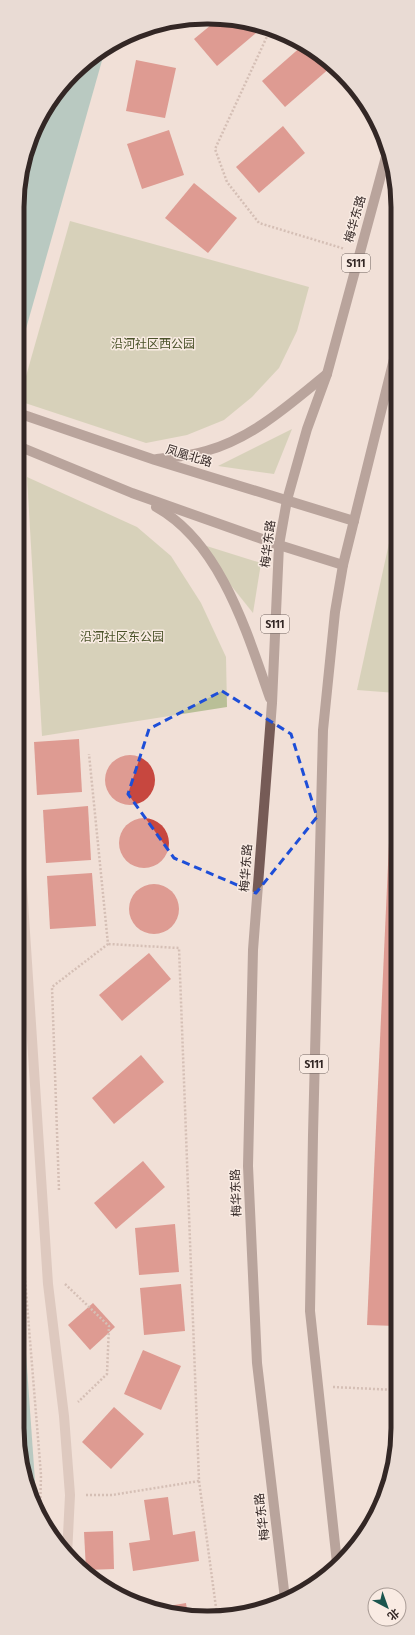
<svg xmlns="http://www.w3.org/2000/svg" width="415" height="1635" font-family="'Fira Sans Condensed','Noto Sans SC',sans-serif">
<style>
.green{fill:#b9bf97}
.water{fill:#76aea6}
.building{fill:#c7473f}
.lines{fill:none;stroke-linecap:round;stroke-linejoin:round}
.path{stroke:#b4978d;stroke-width:2.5;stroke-dasharray:2 2;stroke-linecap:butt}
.lane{stroke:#c8ada3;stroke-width:10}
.primary{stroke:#765b56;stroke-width:10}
.marked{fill:none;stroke:#1d4ed8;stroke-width:3;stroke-dasharray:8 5;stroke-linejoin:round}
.labels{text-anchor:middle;stroke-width:3;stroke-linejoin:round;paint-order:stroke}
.shield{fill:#f9ebe3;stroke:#6e625e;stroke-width:1}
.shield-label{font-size:11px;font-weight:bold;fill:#332725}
.street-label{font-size:12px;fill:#332725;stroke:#f9ebe3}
.park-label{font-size:12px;fill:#4a5229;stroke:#f9ebe3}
.rim{fill:none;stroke:#332725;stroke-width:5}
</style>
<rect width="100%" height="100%" fill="#f1e0d7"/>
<g class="green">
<polygon points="70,221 309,287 297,331 279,368 252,397 224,420 187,435 146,443 19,401"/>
<polygon points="292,429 274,474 218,466"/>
<polygon points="27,477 137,527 171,556 201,603 226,657 227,707 42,736"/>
<polygon points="396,511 396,693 357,690"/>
<polygon points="197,543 261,563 253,613"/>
</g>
<g class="water">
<polygon points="105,50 18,357 19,182 43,112 92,56"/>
<polygon points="17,1225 35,1481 34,1504 31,1500 17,1427"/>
</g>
<g class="building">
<polygon points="233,19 262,28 217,66 194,39 217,20"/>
<polygon points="303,45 331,67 285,107 262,81"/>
<polygon points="136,60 176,68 165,118 126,111"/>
<polygon points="283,126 305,153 259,193 236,167"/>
<polygon points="169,130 184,175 142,189 127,144"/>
<polygon points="194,183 237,218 208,253 165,218"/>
<polygon points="79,739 82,792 37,795 34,742"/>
<circle cx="130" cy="780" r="25"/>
<polygon points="392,777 396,777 396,1326 367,1325"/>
<polygon points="88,806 91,860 46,863 43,810"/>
<circle cx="144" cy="843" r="25"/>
<polygon points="92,873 96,926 50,929 47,876"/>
<circle cx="154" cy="909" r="25"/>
<polygon points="149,953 171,979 122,1021 99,995"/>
<polygon points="141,1055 164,1082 114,1124 92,1098"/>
<polygon points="143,1161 165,1187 116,1229 94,1203"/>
<polygon points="175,1224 179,1272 139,1275 135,1228"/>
<polygon points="181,1284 185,1331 144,1335 140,1288"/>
<polygon points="93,1303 115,1327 90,1350 68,1325"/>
<polygon points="143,1350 181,1366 161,1410 124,1394"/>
<polygon points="114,1407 144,1434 111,1469 82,1442"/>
<polygon points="168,1497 173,1535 195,1531 199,1561 133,1571 129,1543 150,1540 144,1500"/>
<polygon points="113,1531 114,1569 86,1570 84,1532"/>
<polygon points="186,1603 188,1616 163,1609 163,1607"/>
</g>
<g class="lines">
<g class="path">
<polyline points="270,30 215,149 227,182 259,223 345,249"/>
<polyline points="17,1181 41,1475 40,1514"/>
<polyline points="59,1190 52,987 108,944 89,754"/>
<polyline points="65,1284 109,1326 107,1374 78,1402"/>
<polyline points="333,1387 396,1390"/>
<polyline points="199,1481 217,1615"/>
<polyline points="86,1495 112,1495 199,1481 179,948 108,944"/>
</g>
<polyline class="lane" points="18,825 48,1284 64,1416 70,1495 67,1555"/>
<g class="primary">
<polyline points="18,413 155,460 354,521"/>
<polyline points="18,446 132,493 279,545 343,565"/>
<path d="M157,459C173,457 191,456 206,451C253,438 290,404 327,374"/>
<path d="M156,507C221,543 247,633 270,698"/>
<polyline points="337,1563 310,1311 313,1135 323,730 335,612 343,565 396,351"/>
<polyline points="285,1599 257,1363 248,1166 253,950 272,703 279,545 287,500 307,429 327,374 387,153"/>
</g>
</g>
<path d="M0 0H415V1635H0ZM222,691L291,734L317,817L256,893L174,858L128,794L149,729Z" fill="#f1e0d7" fill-opacity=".55" fill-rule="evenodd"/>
<path class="marked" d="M222,691L291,734L317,817L256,893L174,858L128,794L149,729Z"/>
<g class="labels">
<g class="shield">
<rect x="342" y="254" width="28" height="18" rx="3"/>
<rect x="261" y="615" width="28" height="18" rx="3"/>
<rect x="300" y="1055" width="28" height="18" rx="3"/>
</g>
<g class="shield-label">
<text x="356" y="267">S111</text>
<text x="275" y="628">S111</text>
<text x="314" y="1068">S111</text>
</g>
<g class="street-label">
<text transform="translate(355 219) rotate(-74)" y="4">梅华东路</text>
<text transform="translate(189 456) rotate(17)" y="4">凤凰北路</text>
<text transform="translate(268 544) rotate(-83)" y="4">梅华东路</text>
<text transform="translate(246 868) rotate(-86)" y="4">梅华东路</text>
<text transform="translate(236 1193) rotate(-92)" y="4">梅华东路</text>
<text transform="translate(262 1517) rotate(-97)" y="4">梅华东路</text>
</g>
<g class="park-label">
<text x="153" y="348">沿河社区西公园</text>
<text x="122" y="641">沿河社区东公园</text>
</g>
</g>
<path d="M0 0H415V1635H0ZM207 24H208A183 183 0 0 1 391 207V1428A183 183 0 0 1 208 1611H207A183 183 0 0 1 24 1428V207A183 183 0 0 1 207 24Z" fill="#e9dbd4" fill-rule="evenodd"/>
<path class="rim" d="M207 24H208A183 183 0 0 1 391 207V1428A183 183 0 0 1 208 1611H207A183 183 0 0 1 24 1428V207A183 183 0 0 1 207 24Z"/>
<g transform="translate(387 1607) rotate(139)"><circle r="19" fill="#f9ebe3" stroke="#aa9d97"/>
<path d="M0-3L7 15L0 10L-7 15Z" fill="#1b554e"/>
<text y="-6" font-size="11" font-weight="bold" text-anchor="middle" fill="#332725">北</text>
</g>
</svg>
